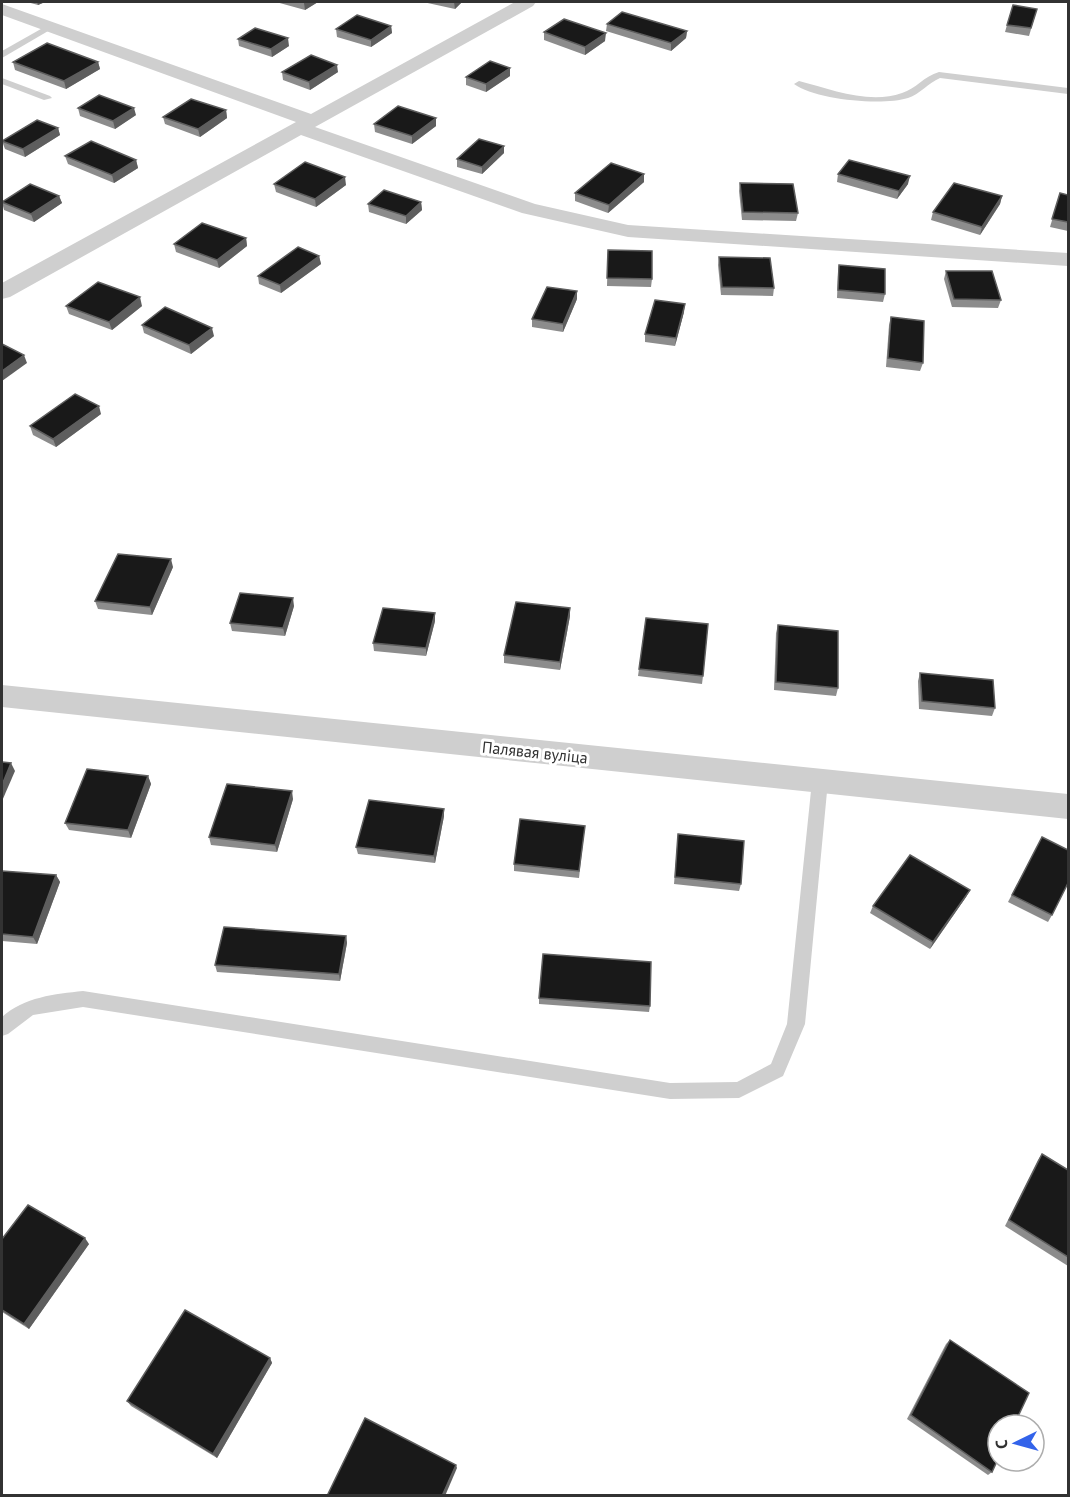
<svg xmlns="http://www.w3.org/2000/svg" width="1070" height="1497" font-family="'PT Sans',sans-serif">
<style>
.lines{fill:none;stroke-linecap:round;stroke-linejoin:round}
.lane{fill:#cfcfcf;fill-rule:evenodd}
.street{fill:#cfcfcf;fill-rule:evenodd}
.wall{fill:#8c8c8c}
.shaded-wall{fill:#5e5e5e}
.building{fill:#191919;stroke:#5e5e5e;stroke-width:1.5}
.labels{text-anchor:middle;stroke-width:6;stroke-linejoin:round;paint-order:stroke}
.street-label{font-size:16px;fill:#323232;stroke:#fff}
</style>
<rect width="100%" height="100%" fill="#fff"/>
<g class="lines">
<g class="lane">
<polygon points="48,25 55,27 2,58 2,51"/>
<path d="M939,72L1068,88V94L940,78C928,83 920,94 908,98C882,106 816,100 794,84L799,81C831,89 869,105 902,93C916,89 924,76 939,72Z"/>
<polygon points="2,78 50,96 52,98 44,100 2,84"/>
<path d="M820,775L825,777L828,781L805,1024L783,1076L739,1098L670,1099L83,1007L33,1015L8,1034L2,1036V1017C24,997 55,994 83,991L670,1083L737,1082L771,1064L787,1024L812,781L815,777Z"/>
</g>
<g class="street">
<polygon points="515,2 536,2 533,6 315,127 535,204 628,225 1068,253 1068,266 628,237 522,213 301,135 10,297 2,299 2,283 296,122 2,15 2,4 311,114"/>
<polygon points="2,685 1068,794 1068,819 2,707"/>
</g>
</g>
<g class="wall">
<polygon points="27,2 45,2 38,5"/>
<polygon points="276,2 318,2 305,10"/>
<polygon points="423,2 462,2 455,9"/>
<polygon points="1037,9 1029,36 1005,32 1007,25"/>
<polygon points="607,24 687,31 686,38 671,51 606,31"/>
<polygon points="391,26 392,33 371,47 337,37 336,29"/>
<polygon points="544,32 605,41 585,55 544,40"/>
<polygon points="238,39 289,46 272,57 239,46"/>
<polygon points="13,62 98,62 100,69 66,89 15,70"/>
<polygon points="282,72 338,72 310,90 283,80"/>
<polygon points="510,76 486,92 466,85 466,77"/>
<polygon points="78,108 136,115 115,129 80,116"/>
<polygon points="226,110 227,118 200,137 165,124 163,117"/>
<polygon points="436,118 436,126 412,144 375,132 374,124"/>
<polygon points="58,128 60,135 25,157 5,149 2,141"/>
<polygon points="504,146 504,153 482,174 457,167 457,159"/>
<polygon points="65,156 136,160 138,168 114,183 68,164"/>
<polygon points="644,174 644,182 608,213 575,201 575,193"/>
<polygon points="838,174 908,184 897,199 837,182"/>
<polygon points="740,183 798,213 796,221 742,220 739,191"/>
<polygon points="274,184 346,185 316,207 276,192"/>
<polygon points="1060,193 1068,195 1068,231 1050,227"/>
<polygon points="59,196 62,203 34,222 4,210 2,202"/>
<polygon points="1002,196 1000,204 980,235 931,220 933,212"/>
<polygon points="421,202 422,210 406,224 369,212 368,204"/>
<polygon points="246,238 247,246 219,268 176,252 174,244"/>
<polygon points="608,250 652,279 651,287 607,286"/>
<polygon points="319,256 321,264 281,293 259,284 258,276"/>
<polygon points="719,257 774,288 773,296 721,295 718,265"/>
<polygon points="839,265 885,294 883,302 837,298 838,273"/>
<polygon points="946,271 1001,300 998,308 952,307 944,279"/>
<polygon points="577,299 563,332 532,327 532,319"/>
<polygon points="66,306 142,306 112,330 69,314"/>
<polygon points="684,312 675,346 645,342 645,334"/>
<polygon points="891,317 923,363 920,371 886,367 889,325"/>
<polygon points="142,325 214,336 191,354 144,333"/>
<polygon points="101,414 56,447 33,435 30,426"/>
<polygon points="173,567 152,615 98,609 95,601"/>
<polygon points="294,606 285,636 232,631 230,623"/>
<polygon points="570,616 560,670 504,663 504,655"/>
<polygon points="646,618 703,676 702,684 638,676"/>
<polygon points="435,621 426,656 374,651 373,643"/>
<polygon points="778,625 838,688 836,696 774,690 776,633"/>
<polygon points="920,673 995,708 992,716 919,709 918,681"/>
<polygon points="148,776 151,784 131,838 69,830 65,823"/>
<polygon points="293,799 277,852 211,845 209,837"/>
<polygon points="444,816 435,863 358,854 356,847"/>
<polygon points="585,826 579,878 514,871 514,864"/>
<polygon points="678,834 741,884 739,891 674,884"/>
<polygon points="1042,837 1052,915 1048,922 1008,902"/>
<polygon points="2,871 56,875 60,882 37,944 2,941"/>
<polygon points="970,890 966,897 930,949 870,913 873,906"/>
<polygon points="346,936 347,943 340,981 217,972 215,965"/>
<polygon points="539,998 650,1006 649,1012 539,1004"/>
<polygon points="1042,1154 1068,1170 1068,1266 1005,1226 1038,1160"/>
<polygon points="2,1239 89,1244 29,1329 2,1312"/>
<polygon points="950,1340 992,1472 988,1475 907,1419 946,1344"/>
<polygon points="270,1358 272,1363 217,1458 131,1406 127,1401"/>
</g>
<g class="shaded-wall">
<polygon points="37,2 45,2 38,5"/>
<polygon points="306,2 318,2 305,10 304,3"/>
<polygon points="454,2 462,2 455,9"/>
<polygon points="391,26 392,33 371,47 371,40"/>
<polygon points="687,31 686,38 671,51 671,43"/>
<polygon points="606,33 605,41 585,55 585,47"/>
<polygon points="288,38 289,46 272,57 271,49"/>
<polygon points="98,62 100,69 66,89 64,81"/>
<polygon points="337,65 338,72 310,90 309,82"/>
<polygon points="510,68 510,76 486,92 486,84"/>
<polygon points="134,108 136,115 115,129 113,121"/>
<polygon points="226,110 227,118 200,137 198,129"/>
<polygon points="436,118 436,126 412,144 412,136"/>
<polygon points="58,128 60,135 25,157 23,149"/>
<polygon points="504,146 504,153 482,174 482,167"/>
<polygon points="136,160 138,168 114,183 112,175"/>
<polygon points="644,174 644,182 608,213 609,205"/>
<polygon points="910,176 908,184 897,199 899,191"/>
<polygon points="345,177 346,185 316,207 315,199"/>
<polygon points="59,196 62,203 34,222 31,214"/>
<polygon points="1002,196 1000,204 980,235 982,227"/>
<polygon points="421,202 422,210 406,224 406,216"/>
<polygon points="246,238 247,246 219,268 217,260"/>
<polygon points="319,256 321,264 281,293 280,285"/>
<polygon points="577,291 577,299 563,332 563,324"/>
<polygon points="140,297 142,306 112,330 109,322"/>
<polygon points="685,304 684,312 675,346 676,338"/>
<polygon points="212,328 214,336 191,354 189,345"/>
<polygon points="24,355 27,363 2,381 2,371"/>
<polygon points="99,406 101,414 56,447 53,439"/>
<polygon points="171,559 173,567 152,615 150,607"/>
<polygon points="293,598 294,606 285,636 283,628"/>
<polygon points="570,608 570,616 560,670 560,662"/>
<polygon points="435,613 435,621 426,656 426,648"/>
<polygon points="11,763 15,771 2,801 2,785"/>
<polygon points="148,776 151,784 131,838 128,830"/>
<polygon points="292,791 293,799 277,852 275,845"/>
<polygon points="444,809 444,816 435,863 434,856"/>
<polygon points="56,875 60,882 37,944 33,937"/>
<polygon points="970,890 966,897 930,949 933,942"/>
<polygon points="346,936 347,943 340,981 339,974"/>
<polygon points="85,1238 89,1244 29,1329 24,1324"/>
<polygon points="270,1358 272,1363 217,1458 213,1454"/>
<polygon points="456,1465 457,1468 445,1496 442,1496"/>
</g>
<g class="building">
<polygon points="1013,5 1037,9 1031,28 1007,25"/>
<polygon points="622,12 687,31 671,43 607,24"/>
<polygon points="357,15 391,26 371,40 336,29"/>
<polygon points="564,19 606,33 585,47 544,32"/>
<polygon points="255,28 288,38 271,49 238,39"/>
<polygon points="47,43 98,62 64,81 13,62"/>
<polygon points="311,55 337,65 309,82 282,72"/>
<polygon points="490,61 510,68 486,84 466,77"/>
<polygon points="99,95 134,108 113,121 78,108"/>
<polygon points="191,99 226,110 198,129 163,117"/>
<polygon points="398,106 436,118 412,136 374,124"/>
<polygon points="37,120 58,128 23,149 2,141"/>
<polygon points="479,139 504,146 482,167 457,159"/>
<polygon points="91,141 136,160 112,175 65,156"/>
<polygon points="849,160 910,176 899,191 838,174"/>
<polygon points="305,162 345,177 315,199 274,184"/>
<polygon points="611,163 644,174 609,205 575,193"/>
<polygon points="740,183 793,184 798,213 743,212"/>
<polygon points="954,183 1002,196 982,227 933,212"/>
<polygon points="30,184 59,196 31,214 2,202"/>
<polygon points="384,190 421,202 406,216 368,204"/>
<polygon points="1060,193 1068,195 1068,222 1052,219"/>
<polygon points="202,223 246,238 217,260 174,244"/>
<polygon points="298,247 319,256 280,285 258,276"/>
<polygon points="608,250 652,251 652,279 607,278"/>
<polygon points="719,257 770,258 774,288 722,287"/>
<polygon points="839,265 885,269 885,294 838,290"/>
<polygon points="946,271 992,271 1001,300 954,299"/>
<polygon points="98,282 140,297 109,322 66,306"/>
<polygon points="547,287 577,291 563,324 532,319"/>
<polygon points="655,300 685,304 676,338 645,334"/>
<polygon points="165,307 212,328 189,345 142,325"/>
<polygon points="891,317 924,321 923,363 888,358"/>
<polygon points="2,344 24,355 2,371"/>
<polygon points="75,394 99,406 53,439 30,426"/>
<polygon points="118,554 171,559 150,607 95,601"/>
<polygon points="240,593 293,598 283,628 230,623"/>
<polygon points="516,602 570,608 560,662 504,655"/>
<polygon points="383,608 435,613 426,648 373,643"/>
<polygon points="646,618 708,624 703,676 639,669"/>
<polygon points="778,625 838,631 838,688 776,682"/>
<polygon points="920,673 993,680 995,708 922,701"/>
<polygon points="2,762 11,763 2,785"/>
<polygon points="87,769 148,776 128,830 65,823"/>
<polygon points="227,784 292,791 275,845 209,837"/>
<polygon points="369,800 444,809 434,856 356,847"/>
<polygon points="520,819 585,826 579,871 514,864"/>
<polygon points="678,834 744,841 741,884 675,877"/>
<polygon points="1042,837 1068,850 1068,883 1052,915 1012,895"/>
<polygon points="910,855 970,890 933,942 873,906"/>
<polygon points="2,871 56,875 33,937 2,934"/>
<polygon points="224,927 346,936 339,974 215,965"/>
<polygon points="543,954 651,962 650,1006 539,998"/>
<polygon points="1042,1154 1068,1170 1068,1257 1009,1220"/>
<polygon points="28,1205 85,1238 24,1324 2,1310 2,1239"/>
<polygon points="185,1310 270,1358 213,1454 127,1401"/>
<polygon points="950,1340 1029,1393 1014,1425 998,1425 998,1459 992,1472 911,1415"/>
<polygon points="365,1418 456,1465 442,1496 327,1496"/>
</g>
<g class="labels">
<g class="street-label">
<text transform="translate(535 752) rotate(6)" y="6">Палявая вуліца</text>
</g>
</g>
<rect width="1070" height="1497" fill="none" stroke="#323232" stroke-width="6"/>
<g transform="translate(1016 1443) rotate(265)"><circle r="28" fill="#ffffff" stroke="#adadad" stroke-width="1.5"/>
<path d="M0-4.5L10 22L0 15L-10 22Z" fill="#3363ea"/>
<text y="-9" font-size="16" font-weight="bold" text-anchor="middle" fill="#323232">С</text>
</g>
</svg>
